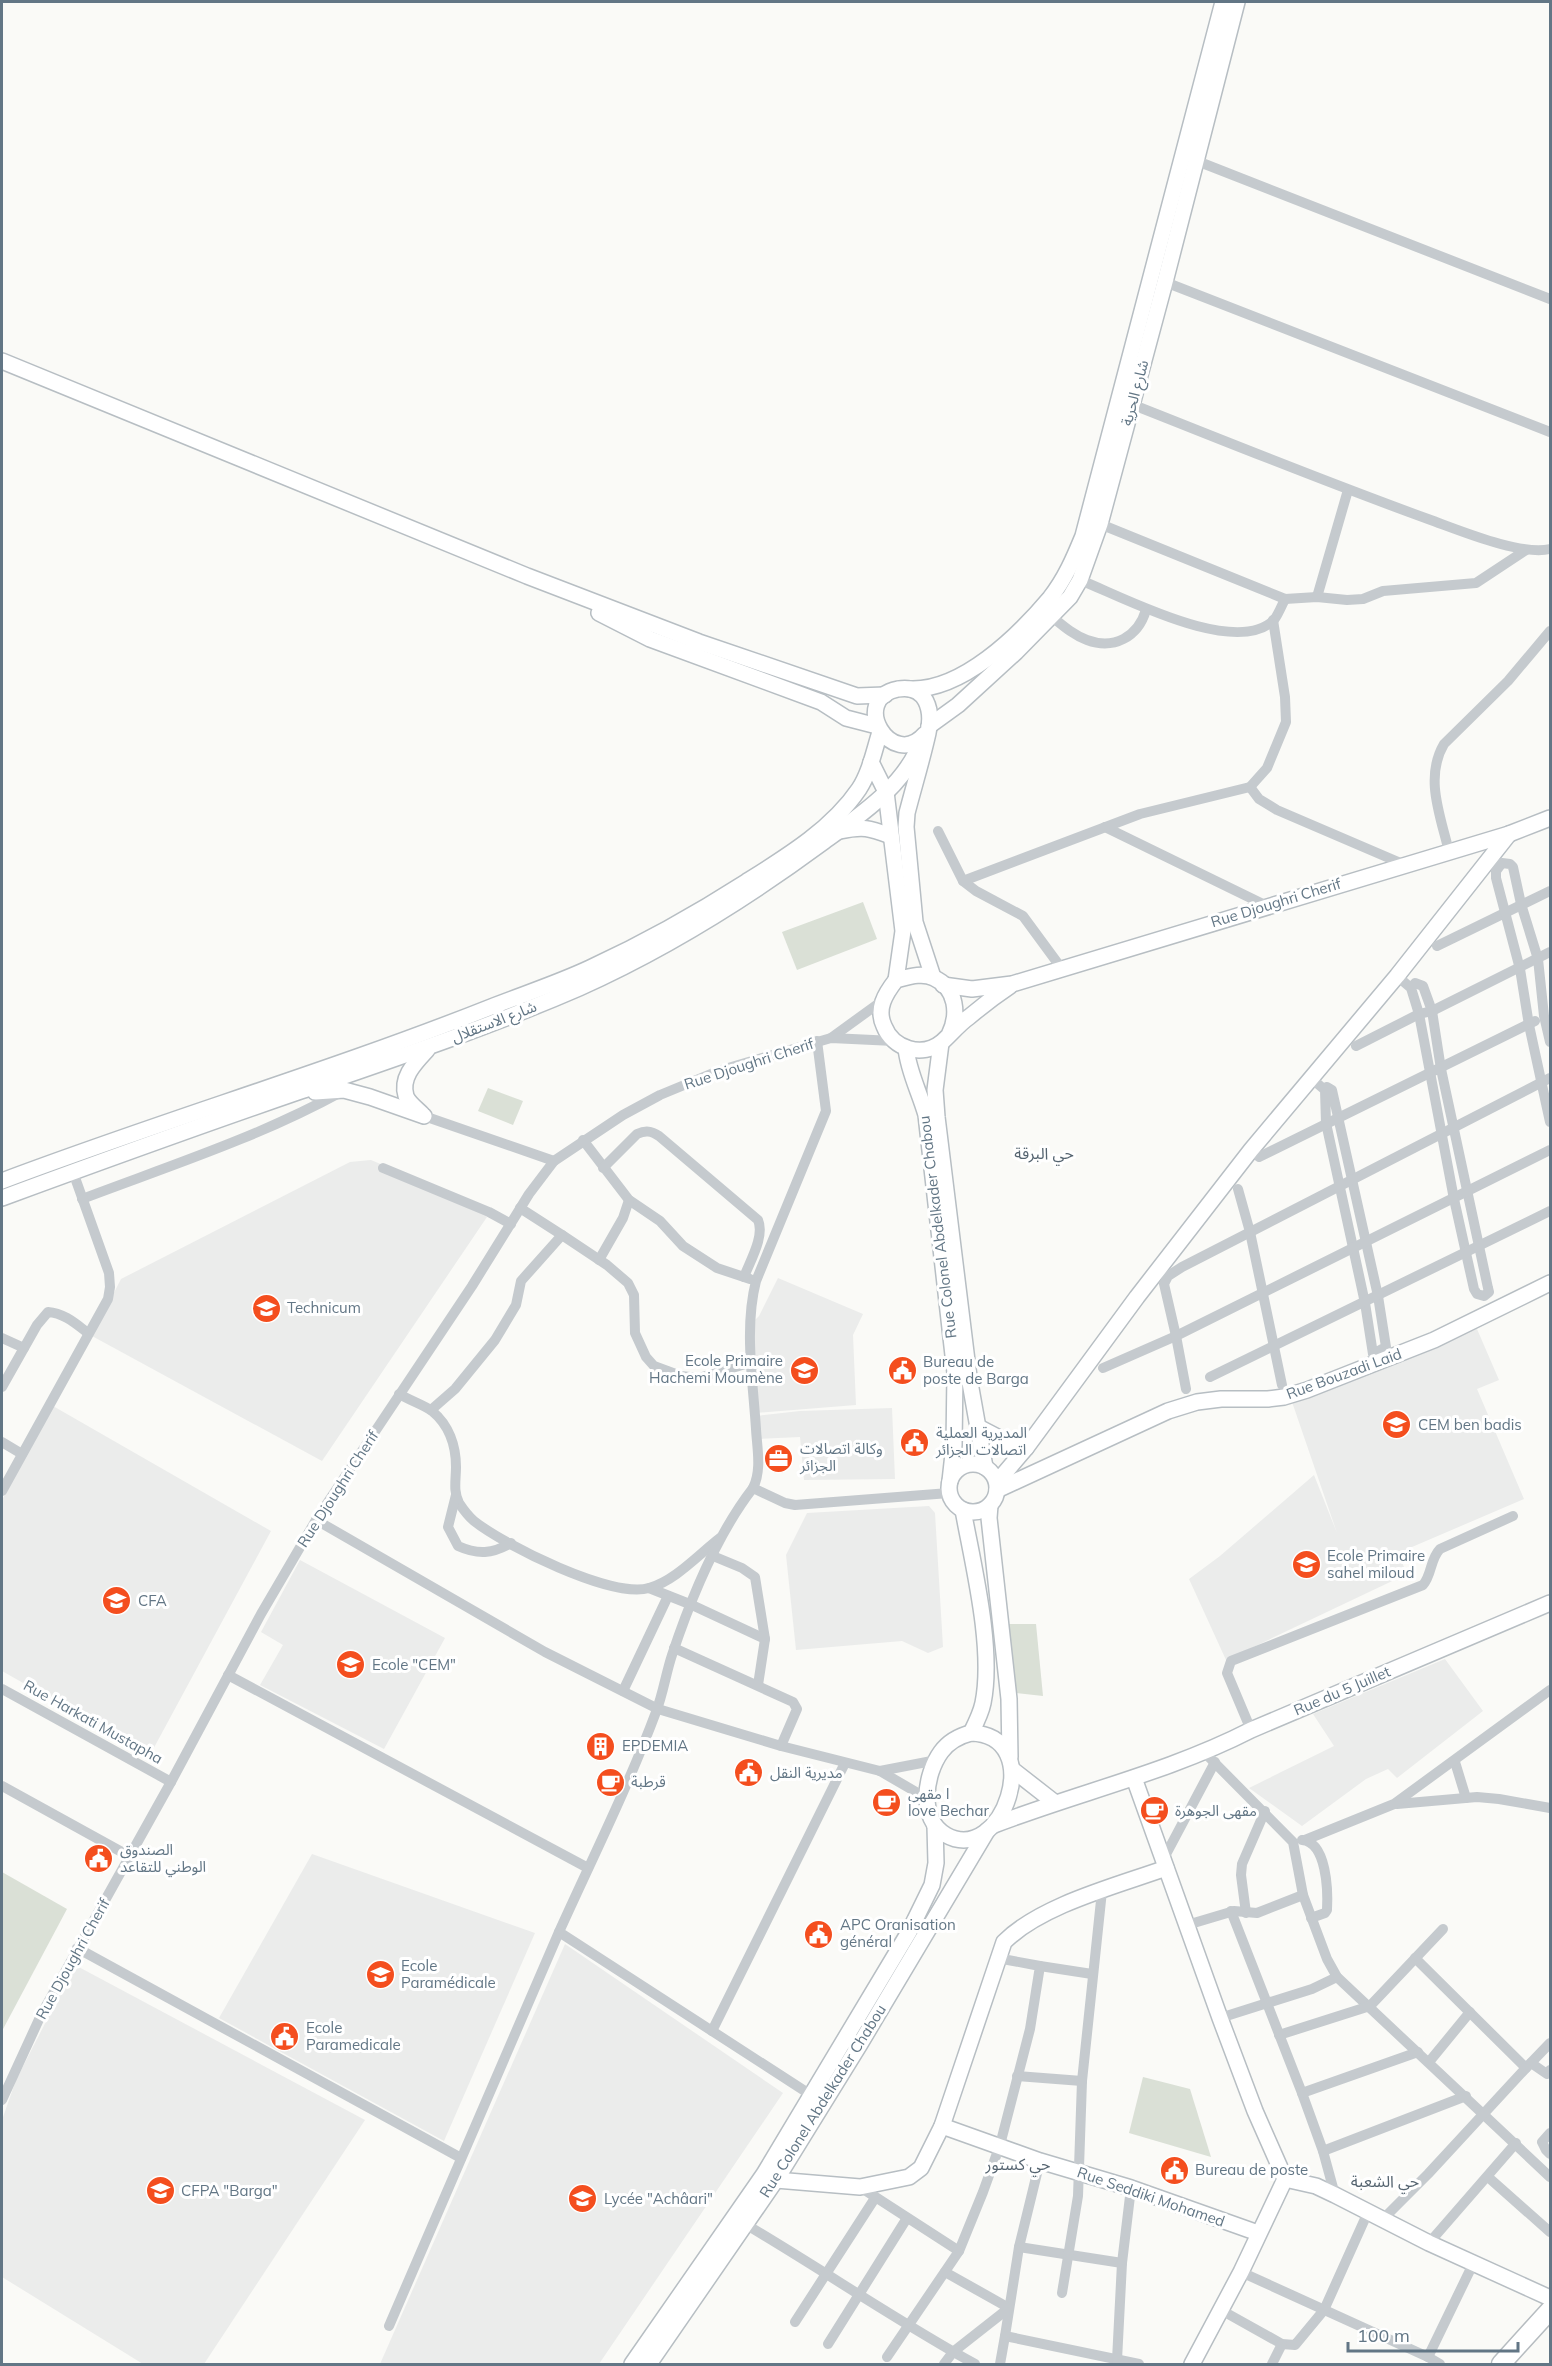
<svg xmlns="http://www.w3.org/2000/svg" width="1552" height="2366" font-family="Mulish,'Noto Sans Arabic',sans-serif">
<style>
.built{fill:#ebeceb}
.green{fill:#dae0d6}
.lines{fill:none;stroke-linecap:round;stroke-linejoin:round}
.secondary-casing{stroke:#b7bec3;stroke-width:18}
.primary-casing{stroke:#b6bcc0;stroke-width:21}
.street{stroke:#c5cace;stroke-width:10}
.secondary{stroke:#fff;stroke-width:15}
.primary{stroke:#fff;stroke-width:18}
.labels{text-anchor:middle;stroke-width:6;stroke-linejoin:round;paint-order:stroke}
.street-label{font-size:15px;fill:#627685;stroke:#fff}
.poi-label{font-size:15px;fill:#627685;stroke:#fff;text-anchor:start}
.neighbourhood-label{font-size:16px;fill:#556470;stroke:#fff}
</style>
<rect width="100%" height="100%" fill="#fafaf7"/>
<g class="built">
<polygon points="371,1160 482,1207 487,1217 322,1461 92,1336 121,1279 350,1162"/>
<polygon points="778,1278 863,1314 853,1335 856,1405 756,1413 751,1324 759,1316"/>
<polygon points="1477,1329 1499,1380 1477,1389 1524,1499 1398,1553 1407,1574 1226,1660 1189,1579 1220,1556 1314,1475 1337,1533 1291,1399"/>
<polygon points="53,1406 271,1531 150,1755 2,1671 2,1500"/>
<polygon points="892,1408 895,1479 804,1480 800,1437 758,1439 756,1416 800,1411"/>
<polygon points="929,1506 935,1513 943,1647 928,1653 902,1641 796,1650 786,1555 807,1513"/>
<polygon points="300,1560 445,1638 384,1749 260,1685 283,1645 261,1632"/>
<polygon points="1445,1659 1483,1711 1397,1778 1388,1769 1366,1779 1302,1826 1249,1788 1334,1746 1313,1714"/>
<polygon points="312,1854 535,1933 444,2141 219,2018"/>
<polygon points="565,1944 783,2093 599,2364 380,2364"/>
<polygon points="75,1965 365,2120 204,2364 143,2364 2,2277 2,2120 16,2080"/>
</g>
<g class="green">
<polygon points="863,902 877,939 797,970 782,932"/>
<polygon points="488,1088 523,1101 513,1125 478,1111"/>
<polygon points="1001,1624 1036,1624 1043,1696 1008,1692"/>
<polygon points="2,1872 67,1909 2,2031"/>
<polygon points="1143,2077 1190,2089 1211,2157 1129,2133"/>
</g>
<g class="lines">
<defs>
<g id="secondary">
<polyline points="2,361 527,576 699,642 857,696 885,695"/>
<polyline points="599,613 650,639 821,702 846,718 877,726"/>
<path d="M910,689C962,691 1018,636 1050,598C1065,579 1074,558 1083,536L1223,2"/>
<polyline points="929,726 958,705 1016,652 1070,597 1080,580 1100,524 1165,282 1237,2"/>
<path d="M925,734C892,772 848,699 898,689C927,684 933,711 928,733C922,760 914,786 907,813L906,827L915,922L933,977"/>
<polyline points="871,762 886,792 903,931 896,980"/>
<path d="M840,831C864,826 869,828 891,836"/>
<polyline points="943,985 972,989 1012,984 1509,834 1550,818"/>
<path d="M949,1035C959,1015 957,988 934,978C922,972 908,977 896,980C885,994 876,1009 884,1026C893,1049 922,1058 942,1042C951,1034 959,1024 969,1017C982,1006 995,996 1010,986"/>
<polyline points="941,1043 935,1090 937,1117 969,1377 985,1467"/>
<path d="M906,1048C908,1071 920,1093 926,1115L955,1373L954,1445L950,1481"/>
<polyline points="315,1092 344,1090 370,1097 424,1116"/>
<path d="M422,1114C417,1109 408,1102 406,1096C400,1077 416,1062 427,1050"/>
<path d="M2,1181C163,1120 330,1071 491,1007C524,994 558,983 590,968C644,943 696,914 746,882C786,857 832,829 859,789C870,772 874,751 880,732"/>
<path d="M2,1198C100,1162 199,1126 298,1092C393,1059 487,1028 579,988C666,949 746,899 822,843C859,816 908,784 922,738"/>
<polyline points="980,1428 1005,1441 1026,1448"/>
<circle cx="973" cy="1488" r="24"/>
<polyline points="997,1482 1026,1448 1137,1297 1251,1150 1397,976 1509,834"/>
<polyline points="997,1490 1168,1411 1197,1402 1221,1399 1268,1399 1284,1397 1307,1390 1434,1340 1550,1283"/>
<polyline points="990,1505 989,1518 1009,1699 1010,1757"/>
<path d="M963,1510C973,1565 994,1648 983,1703C981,1713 976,1723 971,1733"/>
<path d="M971,1733C1048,1735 1002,1867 946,1835C918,1819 925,1774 941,1752C949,1741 959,1736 971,1733Z"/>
<polyline points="1013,1770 1054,1802"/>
<polyline points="1134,1778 1220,2018 1255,2111 1285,2179 1316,2186 1335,2195 1429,2243 1550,2298"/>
<path d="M994,1825C1080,1792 1169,1772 1251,1730L1550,1603"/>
<polyline points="942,2126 1040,2161 1131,2188 1258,2233"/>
<path d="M768,2176L776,2180L860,2187L909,2177L921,2168L942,2126L1004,1942C1041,1905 1116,1886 1166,1868"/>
<polyline points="632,2364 764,2174 909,1932 932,1885 936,1863 935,1826"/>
<polyline points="649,2364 776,2180 860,2044 987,1831"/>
<polyline points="1192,2364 1241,2272 1285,2179"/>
</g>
<polyline id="primary" points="1501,2364 1550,2310"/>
</defs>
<use href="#secondary" class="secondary-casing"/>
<use href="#primary" class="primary-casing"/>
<g class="street">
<polyline points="1197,161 1550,299"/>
<polyline points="1165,282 1550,432"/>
<path d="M1131,404C1230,443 1328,483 1428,519C1459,530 1520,556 1550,549"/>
<polyline points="1100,524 1285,599 1317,597 1347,600 1363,599 1383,591 1476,583 1526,550"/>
<path d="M1080,580C1121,596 1235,658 1274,620C1278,615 1282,605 1285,599"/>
<polyline points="1317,597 1348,490"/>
<path d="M1051,616C1062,625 1073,635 1087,640C1114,650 1138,637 1146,610"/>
<polyline points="1250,787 1259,799 1277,810 1403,864"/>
<polyline points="1105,827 1267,906"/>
<polyline points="938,831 963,881 976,891 1023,916 1062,969"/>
<path d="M1449,852C1441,817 1424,778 1444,744L1508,681L1550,631"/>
<polyline points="963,881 1140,814 1250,787 1267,768 1286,722 1285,697 1273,620"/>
<polyline points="1437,946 1550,891"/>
<polyline points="1397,976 1411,988 1419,1014 1454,1199 1474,1289 1477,1294 1484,1296 1489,1292 1488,1288 1441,1069 1432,1011 1423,986 1415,983 1411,988"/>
<polyline points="831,1038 882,1001"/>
<path d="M817,1041L826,1111L756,1281C744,1328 753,1381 756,1429C757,1448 762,1470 753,1488L785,1503L795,1505L949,1493"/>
<polyline points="1550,1042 1544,1016 1538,959 1521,904 1513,867 1510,864 1502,863 1496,871 1496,878 1520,969 1529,1025 1550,1122"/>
<polyline points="1356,1046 1419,1014 1432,1011 1550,952"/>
<polyline points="1312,1079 1325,1090 1326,1123 1365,1303 1373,1354 1386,1347 1378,1296 1332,1090 1327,1087 1325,1090"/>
<polyline points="424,1116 554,1161"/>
<polyline points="583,1140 629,1200 660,1221 683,1246 717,1268 750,1279"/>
<polyline points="1259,1157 1535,1021"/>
<polyline points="383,1168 489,1212 511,1224"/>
<path d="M603,1168L637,1134C646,1130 651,1131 659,1136L758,1220C765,1236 750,1261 744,1277"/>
<polyline points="1238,1189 1250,1232 1282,1385"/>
<path d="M82,1199C169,1166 259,1137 341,1092"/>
<polyline points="562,1235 607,1265 628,1283 634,1295 635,1333 646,1357 654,1366 681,1376 699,1378 752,1362"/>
<polyline points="599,1260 623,1218 629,1200"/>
<polyline points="2,1338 24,1348"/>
<polyline points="1103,1368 1176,1336 1550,1150"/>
<polyline points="1210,1377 1550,1211"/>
<path d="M2,1387L37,1325L48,1312C64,1313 76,1324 88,1333"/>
<polyline points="1186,1389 1176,1336 1164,1284 1168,1276 1182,1267 1550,1078"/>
<path d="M399,1394C409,1400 424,1405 432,1411C449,1425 456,1446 456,1467C456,1480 453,1491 459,1503C463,1509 468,1516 474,1521C504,1545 612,1599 649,1588C675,1581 699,1554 720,1538"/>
<polyline points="431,1410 455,1389 495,1340 516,1305 521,1281 562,1235 520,1208"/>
<polyline points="2,1442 22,1454"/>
<path d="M753,1488C718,1533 690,1601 672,1655C666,1673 663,1694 656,1712C628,1787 592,1859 559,1932L811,2095"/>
<polyline points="2,1491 108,1299 110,1287 109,1273 73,1172"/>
<path d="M456,1495L448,1527L458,1546C478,1555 492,1554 511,1543"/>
<polyline points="316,1520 545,1652 658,1709 781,1746 880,1771 928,1799"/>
<polyline points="713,1556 742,1568 755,1577 765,1639"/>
<polyline points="649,1588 692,1605 765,1639 758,1685"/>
<polyline points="674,1648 793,1702 797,1709 781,1746"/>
<polyline points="228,1675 588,1868"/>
<polyline points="2,1689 171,1782"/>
<polyline points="623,1691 668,1596"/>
<path d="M1251,1730L1227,1673L1231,1661L1423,1585C1432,1575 1430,1559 1440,1549L1513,1516"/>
<polyline points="1204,1752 1293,1842 1303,1895 1327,1959 1337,1977 1550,2177"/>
<polyline points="1455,1762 1466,1798"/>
<polyline points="880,1771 937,1760"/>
<polyline points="2,1786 129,1856"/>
<polyline points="1397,1804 1477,1797 1499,1799 1550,1808"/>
<path d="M1302,1840C1327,1842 1328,1891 1327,1910L1325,1913L1311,1918"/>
<polyline points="1305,1840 1394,1804 1550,1690"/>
<polyline points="1163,1860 1215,1762"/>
<polyline points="1231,1911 1302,2093 1323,2151 1335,2195"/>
<polyline points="1246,1913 1241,1875 1242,1864 1265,1811"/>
<polyline points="1187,1925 1234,1911 1257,1913 1303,1895"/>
<polyline points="77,1948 461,2158"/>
<polyline points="1415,1958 1526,2068 1550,2043"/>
<polyline points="1040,1966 1092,1974"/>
<polyline points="1220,2018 1312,1989 1337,1977"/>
<polyline points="712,2031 845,1763"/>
<polyline points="1279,2035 1370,2006 1443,1929"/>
<polyline points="1429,2062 1470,2012"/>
<polyline points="1531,2063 1547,2074 1550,2070"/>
<polyline points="1017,2076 1082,2081"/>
<polyline points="1302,2093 1418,2052"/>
<polyline points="2,2100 41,2015 171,1782 261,1614 316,1520 472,1286 529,1194 554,1161 623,1115 660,1095 718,1071 831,1038 894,1041"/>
<polyline points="1550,2133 1542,2142 1546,2150 1550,2154"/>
<polyline points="1323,2151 1466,2096"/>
<polyline points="1040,2161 1019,2247 1005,2336 1139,2364"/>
<polyline points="1488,2177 1550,2232"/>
<polyline points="860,2187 959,2251"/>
<polyline points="1382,2220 1428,2174 1526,2068"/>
<path d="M745,2224C823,2270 897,2321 975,2364"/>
<polyline points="1429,2243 1516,2143"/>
<polyline points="1019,2247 1122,2263"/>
<polyline points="1241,2272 1428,2357 1440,2364"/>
<polyline points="1062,2293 1078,2196 1082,2081 1102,1891"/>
<polyline points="1221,2310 1282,2344 1295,2345 1324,2310 1368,2212"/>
<polyline points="795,2322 875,2198"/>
<polyline points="389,2326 559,1932"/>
<polyline points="828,2344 907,2218"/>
<polyline points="887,2357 959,2251 983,2192 1000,2145 1030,2029 1040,1966 997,1958"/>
<polyline points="1428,2357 1473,2264"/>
<polyline points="1117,2360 1122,2263 1131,2188"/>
<polyline points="944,2364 953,2352 1009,2308 945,2272"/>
<polyline points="1000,2364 1005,2336"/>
<polyline points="1272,2364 1282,2344"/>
</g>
<use href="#secondary" class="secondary"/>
<use href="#primary" class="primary"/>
</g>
<defs>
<symbol id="school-disc" viewBox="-11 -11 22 22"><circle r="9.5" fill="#f44e1e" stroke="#fff"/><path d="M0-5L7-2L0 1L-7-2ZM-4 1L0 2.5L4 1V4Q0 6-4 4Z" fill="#fff"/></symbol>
<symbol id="civic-disc" viewBox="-11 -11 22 22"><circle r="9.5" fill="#f44e1e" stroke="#fff"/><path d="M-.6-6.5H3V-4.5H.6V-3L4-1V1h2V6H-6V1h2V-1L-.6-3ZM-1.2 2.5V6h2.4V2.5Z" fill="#fff"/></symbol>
<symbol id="office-disc" viewBox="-11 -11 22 22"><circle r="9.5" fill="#f44e1e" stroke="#fff"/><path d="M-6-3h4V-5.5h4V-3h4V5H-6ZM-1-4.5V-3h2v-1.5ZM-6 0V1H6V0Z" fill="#fff"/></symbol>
<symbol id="university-disc" viewBox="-11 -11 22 22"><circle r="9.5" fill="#f44e1e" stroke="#fff"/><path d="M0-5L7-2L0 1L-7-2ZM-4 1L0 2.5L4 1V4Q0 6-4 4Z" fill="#fff"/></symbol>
<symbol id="building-disc" viewBox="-11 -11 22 22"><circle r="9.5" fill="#f44e1e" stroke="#fff"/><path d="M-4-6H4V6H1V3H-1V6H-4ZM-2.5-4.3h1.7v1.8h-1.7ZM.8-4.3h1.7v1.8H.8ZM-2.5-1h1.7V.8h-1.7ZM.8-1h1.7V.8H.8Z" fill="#fff"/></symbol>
<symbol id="cafe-disc" viewBox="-11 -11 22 22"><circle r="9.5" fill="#f44e1e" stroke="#fff"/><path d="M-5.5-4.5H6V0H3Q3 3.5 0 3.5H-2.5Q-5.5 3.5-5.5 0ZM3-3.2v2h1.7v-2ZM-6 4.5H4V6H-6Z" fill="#fff"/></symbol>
</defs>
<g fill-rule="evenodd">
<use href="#school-disc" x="250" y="1292" width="33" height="33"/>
<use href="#school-disc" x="788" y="1354" width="33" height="33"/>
<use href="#civic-disc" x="886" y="1354" width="33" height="33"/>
<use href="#school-disc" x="1380" y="1408" width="33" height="33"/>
<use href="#civic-disc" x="898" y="1426" width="33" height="33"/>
<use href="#office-disc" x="762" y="1442" width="33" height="33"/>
<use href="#school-disc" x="1290" y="1548" width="33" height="33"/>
<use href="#university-disc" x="100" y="1584" width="33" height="33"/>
<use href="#school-disc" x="334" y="1648" width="33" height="33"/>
<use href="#building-disc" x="584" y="1730" width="33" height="33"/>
<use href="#civic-disc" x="732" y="1756" width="33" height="33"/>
<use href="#cafe-disc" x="594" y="1766" width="33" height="33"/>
<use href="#cafe-disc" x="870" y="1786" width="33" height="33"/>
<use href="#cafe-disc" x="1138" y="1794" width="33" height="33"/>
<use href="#civic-disc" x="82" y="1842" width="33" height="33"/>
<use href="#civic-disc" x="802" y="1918" width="33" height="33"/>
<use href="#university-disc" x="364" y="1958" width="33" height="33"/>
<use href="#civic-disc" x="268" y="2020" width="33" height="33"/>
<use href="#civic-disc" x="1158" y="2154" width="33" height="33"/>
<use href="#university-disc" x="144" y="2174" width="33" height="33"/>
<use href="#school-disc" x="566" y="2182" width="33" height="33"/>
</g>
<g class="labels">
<g class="street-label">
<text transform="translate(1135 393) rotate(-75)" y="5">شارع الحرية</text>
<text transform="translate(1276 903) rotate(-17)" y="5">Rue Djoughri Cherif</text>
<text transform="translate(494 1022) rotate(-21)" y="5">شارع الاستقلال</text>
<text transform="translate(749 1064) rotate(-18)" y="5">Rue Djoughri Cherif</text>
<text transform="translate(938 1227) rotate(-97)" y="5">Rue Colonel Abdelkader Chabou</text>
<text transform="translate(1344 1374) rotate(-20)" y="5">Rue Bouzadi Laid</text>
<text transform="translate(338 1489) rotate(-57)" y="5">Rue Djoughri Cherif</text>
<text transform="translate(1342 1691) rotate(-23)" y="5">Rue du 5 Juillet</text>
<text transform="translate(93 1722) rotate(29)" y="5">Rue Harkati Mustapha</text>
<text transform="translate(73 1959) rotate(-61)" y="5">Rue Djoughri Cherif</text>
<text transform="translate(823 2101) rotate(-58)" y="5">Rue Colonel Abdelkader Chabou</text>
<text transform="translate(1151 2197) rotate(19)" y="5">Rue Seddiki Mohamed</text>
</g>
<g class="poi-label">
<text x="287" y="1313">Technicum</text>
<text x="783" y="1366" text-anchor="end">Ecole Primaire<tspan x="783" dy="17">Hachemi Moumène</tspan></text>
<text x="923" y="1367">Bureau de<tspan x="923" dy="17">poste de Barga</tspan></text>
<text x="1418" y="1430">CEM ben badis</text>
<text x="936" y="1438">المديرية العملية<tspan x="936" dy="17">اتصالات الجزائر</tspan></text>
<text x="800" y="1454">وكالة اتصالات<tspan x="800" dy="17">الجزائر</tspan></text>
<text x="1327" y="1561">Ecole Primaire<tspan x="1327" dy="17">sahel miloud</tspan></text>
<text x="138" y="1606">CFA</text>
<text x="372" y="1670">Ecole "CEM"</text>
<text x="622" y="1751">EPDEMIA</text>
<text x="770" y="1778">مديرية النقل</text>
<text x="631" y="1787">قرطبة</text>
<text x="908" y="1799">مقهى I<tspan x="908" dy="17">love Bechar</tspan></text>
<text x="1175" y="1816">مقهى الجوهرة</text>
<text x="120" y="1855">الصندوق<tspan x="120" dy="17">الوطني للتقاعد</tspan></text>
<text x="840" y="1930">APC Oranisation<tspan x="840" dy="17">général</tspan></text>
<text x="401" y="1971">Ecole<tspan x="401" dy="17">Paramédicale</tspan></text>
<text x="306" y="2033">Ecole<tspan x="306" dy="17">Paramedicale</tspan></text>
<text x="1195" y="2175">Bureau de poste</text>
<text x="181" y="2196">CFPA "Barga"</text>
<text x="604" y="2204">Lycée "Achâari"</text>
</g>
<g class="neighbourhood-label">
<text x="1044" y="1159">حي البرقة</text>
<text x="1018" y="2170">حي كستور</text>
<text x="1385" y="2187">حي الشعبة</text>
</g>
</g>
<rect width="1552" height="2366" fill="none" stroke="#627685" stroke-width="6"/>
<path d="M1348 2342v9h170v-9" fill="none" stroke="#627685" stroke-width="3"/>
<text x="1357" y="2342" font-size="18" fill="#627685" stroke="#ffffff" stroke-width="4.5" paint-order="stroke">100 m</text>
</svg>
